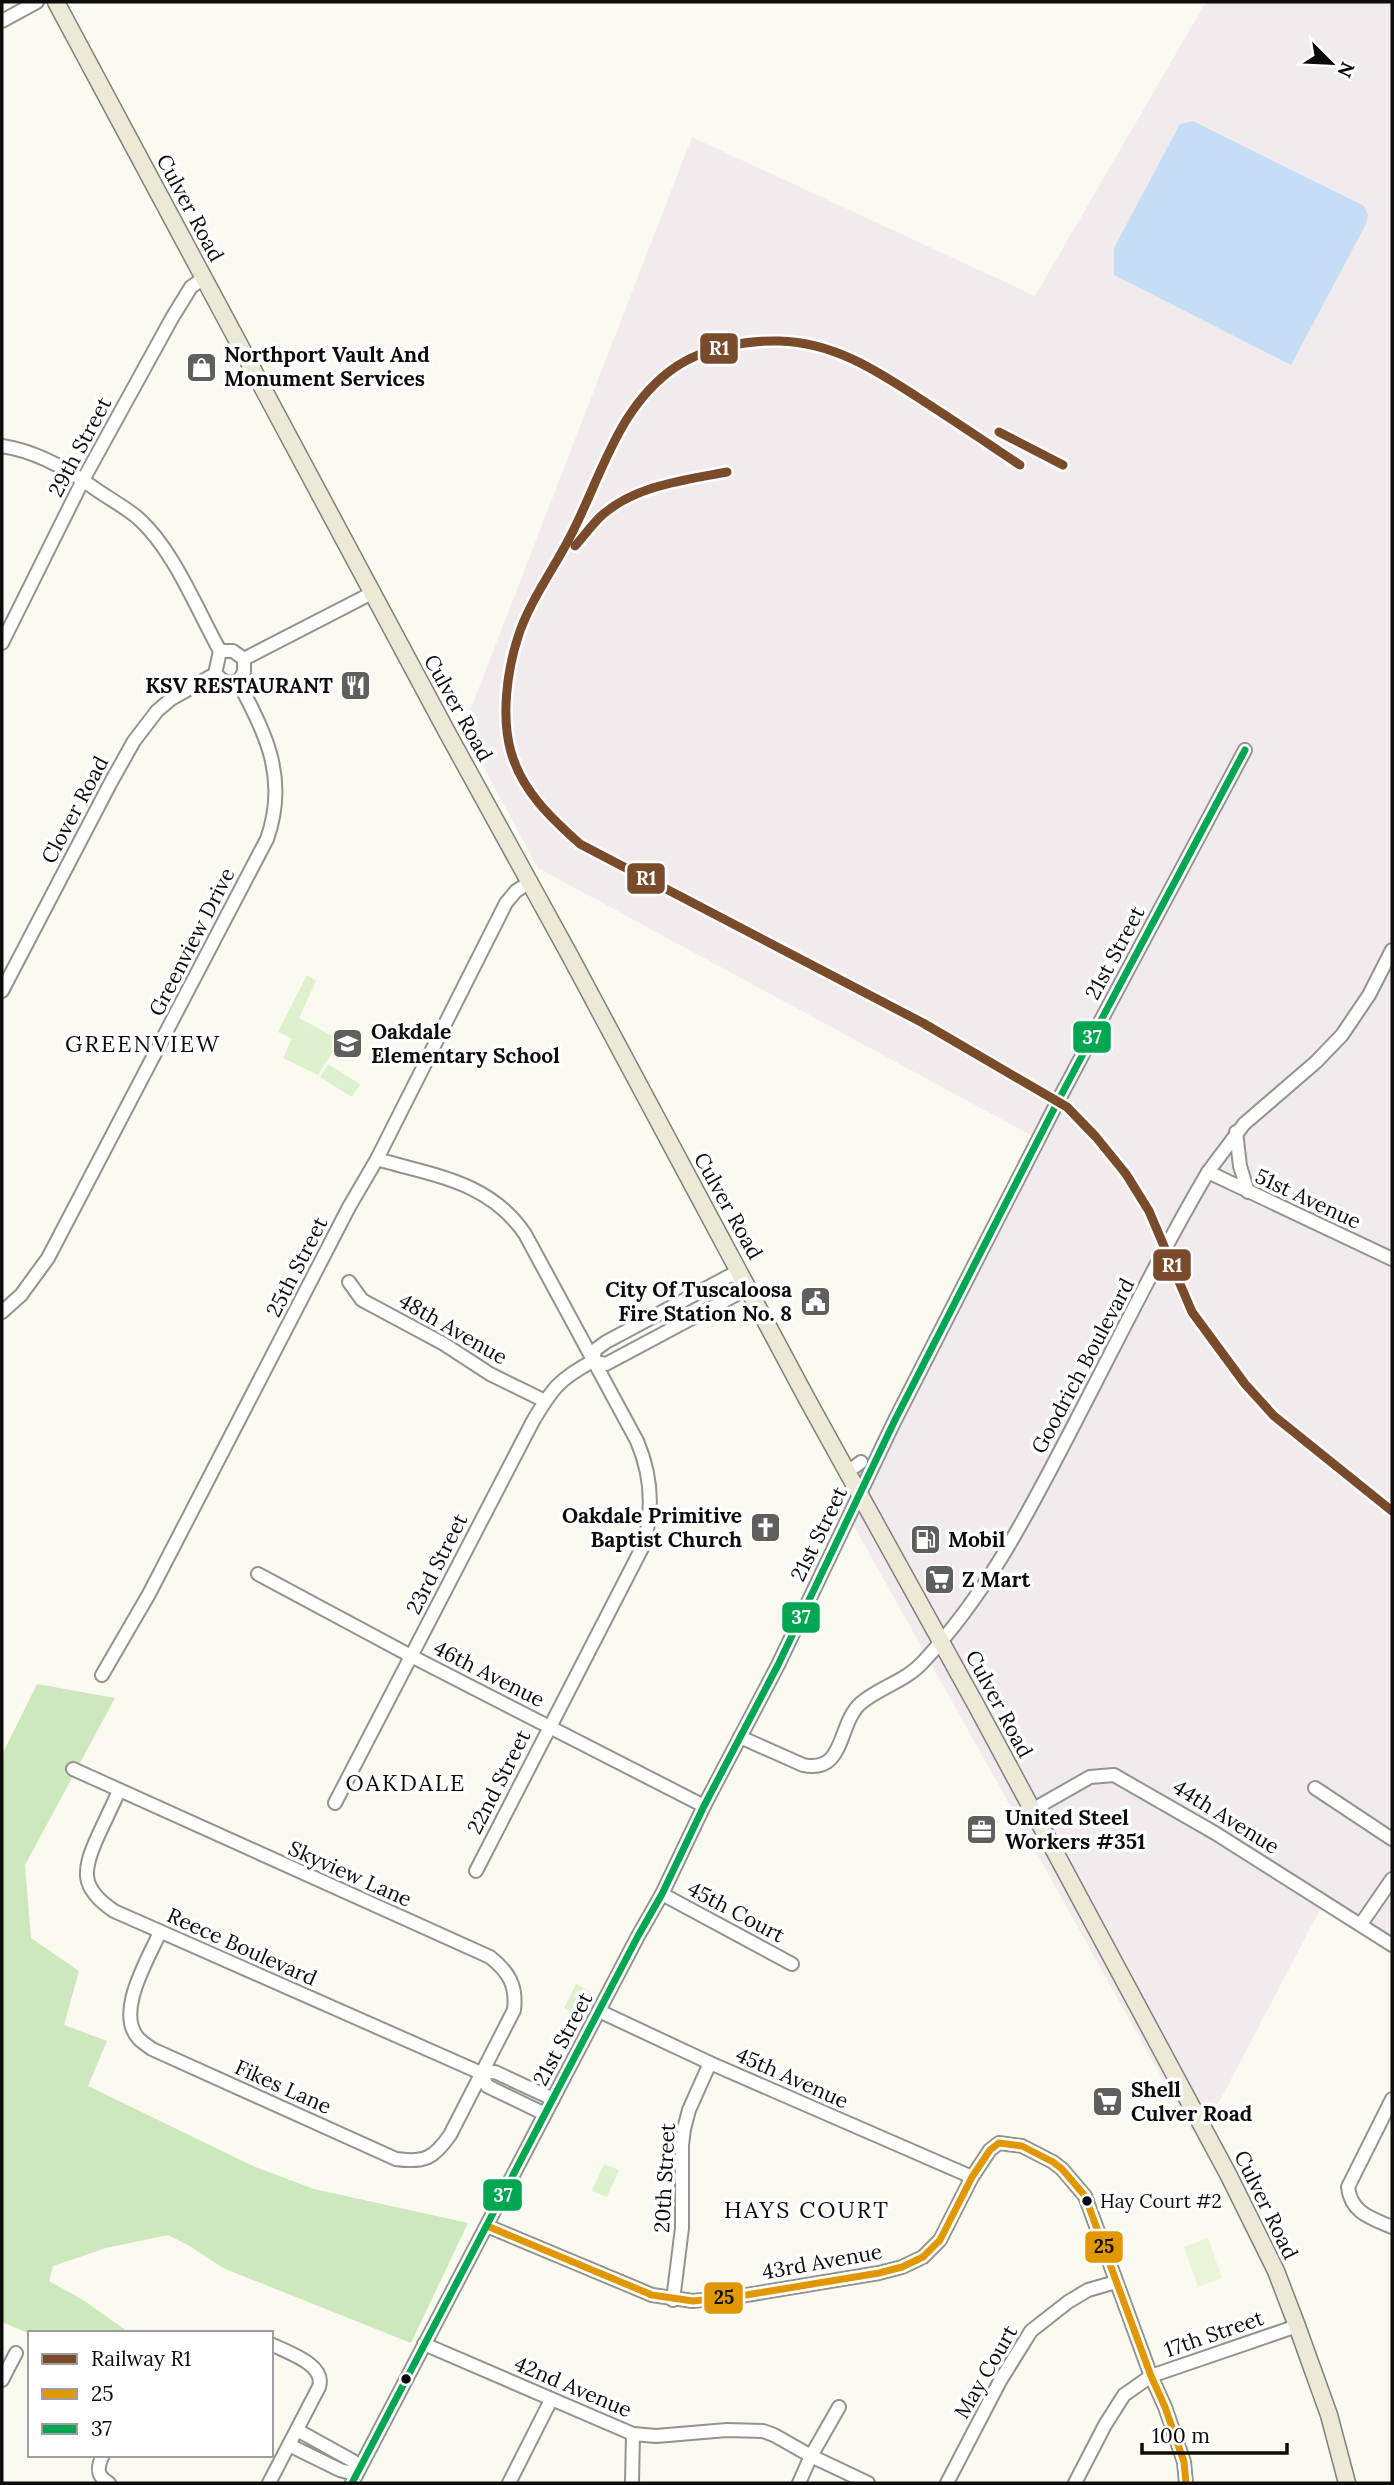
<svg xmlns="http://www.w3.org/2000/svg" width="1394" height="2485" font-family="Lora,serif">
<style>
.industrial{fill:#f2ebed}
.green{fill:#def1cf}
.forest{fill:#cde8bd}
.pitch{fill:#eaf4d9}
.water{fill:#c6def5}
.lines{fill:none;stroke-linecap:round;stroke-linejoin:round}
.minor-casing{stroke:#93938f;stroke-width:16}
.major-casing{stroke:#80807c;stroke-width:19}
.minor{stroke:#fefefd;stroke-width:12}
.major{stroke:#ecead7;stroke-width:16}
.bus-1-casing{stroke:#fff;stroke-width:12}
.bus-2-casing{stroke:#fff;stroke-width:12}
.bus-1{stroke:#e09701;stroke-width:7}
.bus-2{stroke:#00a651;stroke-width:7}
.rail-1-casing{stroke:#fff;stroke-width:14}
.rail-1{stroke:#7a4b2a;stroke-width:9}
.bus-dot{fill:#0c0c0c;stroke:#fff;stroke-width:2.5}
.labels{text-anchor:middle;stroke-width:7;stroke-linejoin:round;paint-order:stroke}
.bus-label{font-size:19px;fill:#0c0c0c;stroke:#fff;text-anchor:start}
.street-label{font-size:21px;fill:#0c0c0c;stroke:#fff}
.poi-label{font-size:21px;font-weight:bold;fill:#0c0c0c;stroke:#fff;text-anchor:start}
.neighbourhood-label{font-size:23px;letter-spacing:2px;fill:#0c0c0c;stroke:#fff}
.line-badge{stroke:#fff;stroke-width:2.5}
.badge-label{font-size:19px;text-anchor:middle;font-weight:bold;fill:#fff}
.pale-badge-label{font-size:19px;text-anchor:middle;font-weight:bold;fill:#111}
</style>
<rect width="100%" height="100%" fill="#fafaf0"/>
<polygon class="industrial" points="1206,2 1392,2 1392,1943 1324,1902 1216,2108 1192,2132 843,1506 1038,1139 538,868 463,729 692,137 1035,296"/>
<g class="green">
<polygon points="307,975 316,981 299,1018 340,1040 318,1075 283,1058 292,1039 278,1032"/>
<polygon points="328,1064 360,1084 352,1097 320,1077"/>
<polygon points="576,1984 589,1991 577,2014 564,2008"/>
<polygon points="604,2164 619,2170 607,2197 592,2191"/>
</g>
<polygon class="forest" points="37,1684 115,1698 25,1865 31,1938 79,1971 64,2025 107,2041 88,2086 253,2166 314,2189 468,2223 411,2343 223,2268 188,2245 168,2235 106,2248 53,2266 49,2281 83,2300 127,2331 125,2333 30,2334 2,2322 2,1755"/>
<polygon class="pitch" points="1208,2238 1222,2278 1198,2287 1184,2247"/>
<polygon class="water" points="1193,121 1364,206 1368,215 1366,224 1291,365 1114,275 1114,248 1180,124"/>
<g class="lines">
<defs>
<g id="minor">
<polyline points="2,21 37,2"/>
<path d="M2,446C36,451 66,468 94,488C108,498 125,507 138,518C174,550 197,610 220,651"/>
<polyline points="2,643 83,480 172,318 191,287 204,278"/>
<polygon points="220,651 233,651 244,659 244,672 238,682 225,682 215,674"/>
<polyline points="244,659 372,593"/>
<polyline points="2,991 111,782 134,741 157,711 171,699 215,674"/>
<polyline points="1236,1132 1240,1166 1248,1192"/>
<path d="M377,1159C434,1176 489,1181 525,1234L637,1441C652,1476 654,1510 643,1546L476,1871"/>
<polyline points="1208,1172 1392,1259"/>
<polyline points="349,1282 362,1300 444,1344 490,1374 545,1401"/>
<path d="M2,1312L21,1295L48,1258L267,839C288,780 267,734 238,682"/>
<polyline points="849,1471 861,1462"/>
<polyline points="258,1574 411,1656 704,1806"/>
<polyline points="102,1675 149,1594 349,1207 377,1159 506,903 516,891 530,882"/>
<path d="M740,1737L803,1765C846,1774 837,1724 861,1703C880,1687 906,1681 923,1662C985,1596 1025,1519 1066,1440C1113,1350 1157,1259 1208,1172L1244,1124L1316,1062L1342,1035L1369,995L1392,950"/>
<path d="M73,1769L490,1957C509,1972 517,1986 514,2010L450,2135C434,2158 425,2163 396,2159L152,2049C148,2046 143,2043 139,2039C114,2013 149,1958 160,1932"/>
<polyline points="1315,1788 1392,1839"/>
<path d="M119,1791C112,1806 105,1821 98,1836C82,1871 80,1888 114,1911L481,2073L495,2072L553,2099"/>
<path d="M335,1803L533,1421C552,1389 559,1379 593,1361L606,1364L741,1292L745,1280L731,1275L606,1342L595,1350L593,1361"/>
<polyline points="1032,1810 1090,1777 1114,1775 1215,1833 1392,1945"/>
<polyline points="662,1894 792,1964"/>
<polyline points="1361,1924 1392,1879"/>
<polyline points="599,2011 710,2063 972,2177"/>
<polyline points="481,2073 487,2086 545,2114"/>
<path d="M1392,2099L1348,2187C1351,2213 1371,2218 1392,2227"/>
<polyline points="487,2226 652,2295 693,2301 740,2296 879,2273 902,2267 923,2257 940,2240 972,2177 990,2150 999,2143 1022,2146 1053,2162 1062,2169 1085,2196 1151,2376 1165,2407 1184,2462 1186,2483"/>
<polyline points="673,2300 682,2228 682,2145 684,2129 689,2110 710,2063"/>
<polyline points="424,2344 633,2434 656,2436 727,2430 763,2431 774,2435 811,2456 868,2483"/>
<polyline points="2,2380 16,2353"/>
<polyline points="289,2445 340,2470 347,2472 358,2470 353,2461 297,2430"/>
<path d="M103,2455C97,2467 96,2476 109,2483"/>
<path d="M269,2483L319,2387C326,2364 288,2353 271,2344"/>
<polyline points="352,2483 638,1936 662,1894 704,1806 778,1665 895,1420 1058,1101 1245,750"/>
<polyline points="509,2483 551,2400"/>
<polyline points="632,2483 633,2434"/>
<polyline points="799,2483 811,2456 839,2407"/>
<polyline points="947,2483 1000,2381 1031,2331 1068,2302 1088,2290 1116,2282"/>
<polyline points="1075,2483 1105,2425 1124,2395 1151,2376 1297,2326"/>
</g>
<polyline id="major" points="56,2 448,734 569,954 807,1399 976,1705 1229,2176 1276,2271 1297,2326 1329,2415 1347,2483"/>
</defs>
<use href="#minor" class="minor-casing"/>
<use href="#major" class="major-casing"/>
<use href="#minor" class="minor"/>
<use href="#major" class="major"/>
<defs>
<polyline id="bus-1" points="487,2226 652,2295 693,2301 740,2296 879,2273 902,2267 923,2257 940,2240 972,2177 990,2150 999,2143 1022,2146 1053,2162 1062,2169 1085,2196 1151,2376 1165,2407 1184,2462 1186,2483"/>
<polyline id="bus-2" points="352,2483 638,1936 662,1894 704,1806 778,1665 895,1420 1058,1101 1245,750"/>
</defs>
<use href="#bus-1" class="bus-1-casing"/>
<use href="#bus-2" class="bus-2-casing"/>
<use href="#bus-1" class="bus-1"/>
<use href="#bus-2" class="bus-2"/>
<defs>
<g id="rail-1">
<polyline points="999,432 1063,465"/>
<path d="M1020,465C990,445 959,424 928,404C882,374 836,342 779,341C748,340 704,348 677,366C620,404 603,471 574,529C557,565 530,599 518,637C507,671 501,717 511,752C522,791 551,818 580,844L923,1023L1067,1107L1096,1137L1126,1174L1149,1211L1192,1312L1245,1384L1274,1416L1392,1511"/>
<path d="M575,546C584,536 591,526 600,517C633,486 684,480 727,472"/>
</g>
</defs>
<use href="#rail-1" class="rail-1-casing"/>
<use href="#rail-1" class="rail-1"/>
</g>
<defs>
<symbol id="shop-square" viewBox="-11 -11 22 22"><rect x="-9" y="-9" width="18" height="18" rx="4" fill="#5f5f5c" stroke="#fff"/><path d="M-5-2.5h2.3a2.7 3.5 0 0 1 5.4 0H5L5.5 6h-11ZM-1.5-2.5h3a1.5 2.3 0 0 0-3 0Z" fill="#fff"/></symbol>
<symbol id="restaurant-square" viewBox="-11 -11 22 22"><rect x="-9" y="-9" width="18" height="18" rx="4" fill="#5f5f5c" stroke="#fff"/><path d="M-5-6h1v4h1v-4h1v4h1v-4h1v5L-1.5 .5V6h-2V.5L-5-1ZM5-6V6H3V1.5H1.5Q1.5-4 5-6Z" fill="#fff"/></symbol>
<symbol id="school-square" viewBox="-11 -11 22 22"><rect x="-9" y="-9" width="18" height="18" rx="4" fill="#5f5f5c" stroke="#fff"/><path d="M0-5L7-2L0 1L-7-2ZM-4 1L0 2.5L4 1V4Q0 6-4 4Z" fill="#fff"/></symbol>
<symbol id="civic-square" viewBox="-11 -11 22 22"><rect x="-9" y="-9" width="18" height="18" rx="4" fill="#5f5f5c" stroke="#fff"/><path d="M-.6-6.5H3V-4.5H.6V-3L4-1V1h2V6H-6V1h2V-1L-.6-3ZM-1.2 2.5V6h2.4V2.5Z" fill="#fff"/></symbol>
<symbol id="church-square" viewBox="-11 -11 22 22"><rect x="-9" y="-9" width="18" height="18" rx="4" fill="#5f5f5c" stroke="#fff"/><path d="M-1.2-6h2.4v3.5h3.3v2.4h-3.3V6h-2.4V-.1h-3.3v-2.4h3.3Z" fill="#fff"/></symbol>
<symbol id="fuel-square" viewBox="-11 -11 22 22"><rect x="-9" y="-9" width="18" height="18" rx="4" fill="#5f5f5c" stroke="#fff"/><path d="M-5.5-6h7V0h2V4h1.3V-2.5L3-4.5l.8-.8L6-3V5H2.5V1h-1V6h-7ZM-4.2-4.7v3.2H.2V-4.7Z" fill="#fff"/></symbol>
<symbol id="supermarket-square" viewBox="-11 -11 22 22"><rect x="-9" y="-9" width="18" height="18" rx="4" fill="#5f5f5c" stroke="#fff"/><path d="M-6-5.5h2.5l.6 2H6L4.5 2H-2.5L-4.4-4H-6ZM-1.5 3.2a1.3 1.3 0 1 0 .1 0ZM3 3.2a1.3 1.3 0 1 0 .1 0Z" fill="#fff"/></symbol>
<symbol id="office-square" viewBox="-11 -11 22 22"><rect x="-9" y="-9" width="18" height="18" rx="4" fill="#5f5f5c" stroke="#fff"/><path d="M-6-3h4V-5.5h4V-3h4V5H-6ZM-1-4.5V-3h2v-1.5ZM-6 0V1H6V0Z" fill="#fff"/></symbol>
</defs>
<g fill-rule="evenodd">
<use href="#shop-square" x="184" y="350" width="35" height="35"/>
<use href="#restaurant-square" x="338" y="668" width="35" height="35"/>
<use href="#school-square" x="330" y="1026" width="35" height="35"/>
<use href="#civic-square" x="798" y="1284" width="35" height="35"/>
<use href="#church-square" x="748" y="1510" width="35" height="35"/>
<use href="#fuel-square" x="908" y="1522" width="35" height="35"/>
<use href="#supermarket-square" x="922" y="1562" width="35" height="35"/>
<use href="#office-square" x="964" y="1812" width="35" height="35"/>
<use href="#supermarket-square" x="1090" y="2084" width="35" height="35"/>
</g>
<g class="bus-dot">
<circle cx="1087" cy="2201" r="6"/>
<circle cx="406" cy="2379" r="6"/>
</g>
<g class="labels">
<g class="bus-label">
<text x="1100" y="2208">Hay Court #2</text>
</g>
<g class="street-label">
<text transform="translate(190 208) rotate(62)" y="7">Culver Road</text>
<text transform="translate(80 447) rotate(-62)" y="7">29th Street</text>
<text transform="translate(458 708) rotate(61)" y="7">Culver Road</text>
<text transform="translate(75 810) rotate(-62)" y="7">Clover Road</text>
<text transform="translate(192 942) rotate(-63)" y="7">Greenview Drive</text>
<text transform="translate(1115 953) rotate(-62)" y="7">21st Street</text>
<text transform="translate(1308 1199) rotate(25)" y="7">51st Avenue</text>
<text transform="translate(728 1206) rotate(61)" y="7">Culver Road</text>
<text transform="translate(297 1267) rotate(-63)" y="7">25th Street</text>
<text transform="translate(453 1329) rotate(30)" y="7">48th Avenue</text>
<text transform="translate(1083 1366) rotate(-62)" y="7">Goodrich Boulevard</text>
<text transform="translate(819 1534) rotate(-64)" y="7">21st Street</text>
<text transform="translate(437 1564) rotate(-63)" y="7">23rd Street</text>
<text transform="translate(489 1674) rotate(27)" y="7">46th Avenue</text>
<text transform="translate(999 1704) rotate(62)" y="7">Culver Road</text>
<text transform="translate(499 1782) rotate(-63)" y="7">22nd Street</text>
<text transform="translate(1226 1817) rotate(32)" y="7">44th Avenue</text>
<text transform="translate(350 1874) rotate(24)" y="7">Skyview Lane</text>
<text transform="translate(736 1912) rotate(28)" y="7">45th Court</text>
<text transform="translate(242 1947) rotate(24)" y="7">Reece Boulevard</text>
<text transform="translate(563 2039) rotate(-62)" y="7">21st Street</text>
<text transform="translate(792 2078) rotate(24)" y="7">45th Avenue</text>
<text transform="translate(283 2087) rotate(24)" y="7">Fikes Lane</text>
<text transform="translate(665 2178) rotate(-87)" y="7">20th Street</text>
<text transform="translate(1266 2205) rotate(64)" y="7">Culver Road</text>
<text transform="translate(822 2262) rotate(-10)" y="7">43rd Avenue</text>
<text transform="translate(1214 2334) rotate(-19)" y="7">17th Street</text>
<text transform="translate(986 2372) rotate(-60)" y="7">May Court</text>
<text transform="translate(573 2387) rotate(23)" y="7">42nd Avenue</text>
</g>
<g class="poi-label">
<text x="224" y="362">Northport Vault And<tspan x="224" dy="24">Monument Services</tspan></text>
<text x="333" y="693" text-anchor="end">KSV RESTAURANT</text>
<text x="371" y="1039">Oakdale<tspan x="371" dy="24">Elementary School</tspan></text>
<text x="792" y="1297" text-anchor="end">City Of Tuscaloosa<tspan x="792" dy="24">Fire Station No. 8</tspan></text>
<text x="742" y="1523" text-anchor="end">Oakdale Primitive<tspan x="742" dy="24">Baptist Church</tspan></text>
<text x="948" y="1547">Mobil</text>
<text x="962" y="1587">Z Mart</text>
<text x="1005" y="1825">United Steel<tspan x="1005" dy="24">Workers #351</tspan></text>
<text x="1131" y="2097">Shell<tspan x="1131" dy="24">Culver Road</tspan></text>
</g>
<g class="neighbourhood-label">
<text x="143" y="1052">GREENVIEW</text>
<text x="406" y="1791">OAKDALE</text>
<text x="807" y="2218">HAYS COURT</text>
</g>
</g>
<g class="line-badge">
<rect x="699" y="332" width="40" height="33" rx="7" fill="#7a4b2a"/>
<rect x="626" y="862" width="40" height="33" rx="7" fill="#7a4b2a"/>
<rect x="1072" y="1020" width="40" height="34" rx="7" fill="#00a651"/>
<rect x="1152" y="1248" width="40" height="34" rx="7" fill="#7a4b2a"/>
<rect x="781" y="1601" width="40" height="33" rx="7" fill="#00a651"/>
<rect x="482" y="2178" width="41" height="34" rx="7" fill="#00a651"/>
<rect x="1084" y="2230" width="40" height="34" rx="7" fill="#e09701"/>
<rect x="703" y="2281" width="41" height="34" rx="7" fill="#e09701"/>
</g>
<g class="badge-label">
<text x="719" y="355">R1</text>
<text x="646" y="885">R1</text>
<text x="1092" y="1044">37</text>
<text x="1172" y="1272">R1</text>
<text x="801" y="1624">37</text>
<text x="503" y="2202">37</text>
</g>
<g class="pale-badge-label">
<text x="1104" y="2253">25</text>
<text x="724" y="2304">25</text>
</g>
<rect width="1394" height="2485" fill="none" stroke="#0c0c0c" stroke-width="7"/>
<rect x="28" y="2331" width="245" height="126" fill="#ffffff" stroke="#9e9e9e" stroke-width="2"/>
<rect x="42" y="2354" width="35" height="10" fill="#7a4b2a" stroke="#9e9e9e" stroke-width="2"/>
<text x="91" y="2366" font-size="21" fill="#0c0c0c">Railway R1</text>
<rect x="42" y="2389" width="35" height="10" fill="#e09701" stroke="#9e9e9e" stroke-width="2"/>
<text x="91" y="2401" font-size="21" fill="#0c0c0c">25</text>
<rect x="42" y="2424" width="35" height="10" fill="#00a651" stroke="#9e9e9e" stroke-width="2"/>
<text x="91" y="2436" font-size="21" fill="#0c0c0c">37</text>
<g transform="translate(1331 63) rotate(114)" stroke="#ffffff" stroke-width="5" paint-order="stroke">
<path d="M0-5L12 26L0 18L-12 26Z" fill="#0c0c0c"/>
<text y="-10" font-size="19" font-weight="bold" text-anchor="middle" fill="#0c0c0c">N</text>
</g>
<path d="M1142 2443v10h145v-10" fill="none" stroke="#0c0c0c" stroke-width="3.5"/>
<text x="1152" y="2443" font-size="21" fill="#0c0c0c" stroke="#ffffff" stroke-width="5" paint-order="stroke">100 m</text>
</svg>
